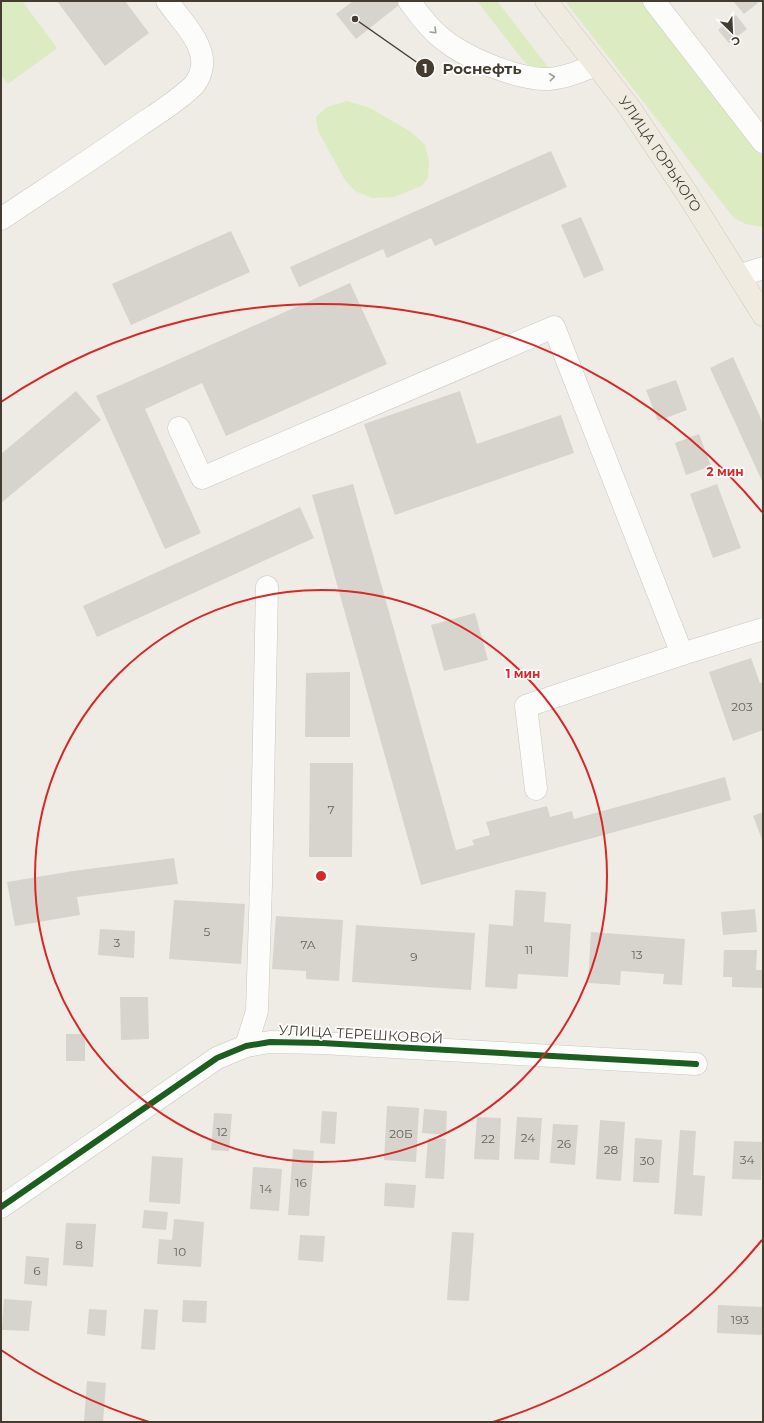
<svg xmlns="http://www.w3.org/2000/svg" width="764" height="1423" font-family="Montserrat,sans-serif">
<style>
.green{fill:#dcebc2}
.building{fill:#d7d4cd}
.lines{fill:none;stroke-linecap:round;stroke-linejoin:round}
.minor-casing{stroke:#cac8c1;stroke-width:23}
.major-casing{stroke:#d2c8b1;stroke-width:23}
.minor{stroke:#fcfcfb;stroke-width:22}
.major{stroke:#f0ebe1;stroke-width:22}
.cycleway-casing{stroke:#fff;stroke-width:8}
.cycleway{stroke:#1b5e20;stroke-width:6}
.oneway{stroke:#a09c96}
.ring{fill:none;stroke:#d62828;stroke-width:2}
.labels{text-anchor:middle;stroke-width:3.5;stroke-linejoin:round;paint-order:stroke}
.number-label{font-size:12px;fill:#6a6359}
.street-label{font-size:14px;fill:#443c31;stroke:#fff}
.centre{fill:#d62828;stroke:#fff;stroke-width:2}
.ring-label{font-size:12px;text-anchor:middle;font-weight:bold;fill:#d62828;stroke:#fff;stroke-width:3.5;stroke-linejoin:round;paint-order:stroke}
.leader{fill:none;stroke:#443c31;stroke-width:1.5}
.callout-dot{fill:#443c31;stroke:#fff;stroke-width:1.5}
.mark-label{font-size:12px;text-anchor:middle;font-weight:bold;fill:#fff}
.callout-label{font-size:15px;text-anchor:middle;font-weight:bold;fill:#443c31;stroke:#fff;stroke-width:3.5;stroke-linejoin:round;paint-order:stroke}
</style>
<rect width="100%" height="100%" fill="#eeece5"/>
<g class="green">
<polygon points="1,1 22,1 57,48 8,84 1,75"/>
<polygon points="477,1 497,1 551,71 534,71 522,59"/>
<polygon points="565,1 642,1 763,157 763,227 746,224 734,218"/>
<polygon points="347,101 370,108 411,132 425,145 429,161 428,178 421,186 394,197 372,198 355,191 345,180 318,131 316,117 327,107"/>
</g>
<g class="building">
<polygon points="57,1 125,1 149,33 105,66"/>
<polygon points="353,1 404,1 356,39 336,14"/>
<polygon points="733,1 756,1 758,3 744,14"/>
<polygon points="736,15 747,29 729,43 718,30"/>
<polygon points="551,151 567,187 435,246 431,238 387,258 383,249 299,287 290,267"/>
<polygon points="581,217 604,270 584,278 561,225"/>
<polygon points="231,231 250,272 131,325 112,284"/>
<polygon points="350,283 387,364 226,436 202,383 145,409 201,533 165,549 96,396"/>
<polygon points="733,357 763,423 763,483 710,368"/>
<polygon points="676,380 687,410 658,421 646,390"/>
<polygon points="76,391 101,420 1,503 1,454"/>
<polygon points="460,391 477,444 561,415 574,453 395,515 364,424"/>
<polygon points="699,434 711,466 686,475 675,443"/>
<polygon points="353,484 456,850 474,845 472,840 490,835 486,822 547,806 550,817 572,811 574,819 725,777 731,800 421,885 312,495"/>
<polygon points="717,484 741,548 713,558 690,494"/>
<polygon points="300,507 314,538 97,637 83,606"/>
<polygon points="475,613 488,660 444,671 431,625"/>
<polygon points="751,658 760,683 763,682 763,730 733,741 709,672"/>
<polygon points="350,672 350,737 305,737 306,673"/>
<polygon points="310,763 353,763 352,857 309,857"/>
<polygon points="763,812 763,842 753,816"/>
<polygon points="174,858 178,884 77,897 80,915 15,926 7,882 73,871"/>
<polygon points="515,890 546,892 544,922 571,924 568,977 518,974 517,989 485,987 489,924 513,926"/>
<polygon points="174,900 245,904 241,964 169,959"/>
<polygon points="755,909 757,932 723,935 721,912"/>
<polygon points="276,916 343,920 339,981 306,979 306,971 272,969"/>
<polygon points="356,925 475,933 471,990 352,982"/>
<polygon points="100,929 135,931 134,958 98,955"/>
<polygon points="591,932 685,939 682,985 663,984 664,974 621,971 620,985 588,983"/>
<polygon points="724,950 757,950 756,970 763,970 763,988 732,987 732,977 723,977"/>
<polygon points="120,997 148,997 149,1039 121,1040"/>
<rect x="66" y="1034" width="19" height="27"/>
<polygon points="387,1106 419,1108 416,1162 384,1160"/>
<polygon points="424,1109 447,1111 446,1135 422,1133"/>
<polygon points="322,1111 337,1112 335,1144 320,1143"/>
<polygon points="214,1113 232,1114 229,1151 211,1150"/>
<polygon points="477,1117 501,1118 499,1160 474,1159"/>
<polygon points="517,1117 542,1118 539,1160 514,1159"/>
<polygon points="600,1120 625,1122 621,1181 596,1179"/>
<polygon points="553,1124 578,1125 575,1165 550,1163"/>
<polygon points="680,1130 696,1131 693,1175 705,1176 702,1216 674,1214"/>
<polygon points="428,1138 446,1139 444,1179 425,1178"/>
<polygon points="635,1138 662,1140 659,1183 633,1182"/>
<polygon points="734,1141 762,1142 761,1180 732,1179"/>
<polygon points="293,1149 314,1151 309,1216 288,1215"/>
<polygon points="152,1156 183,1158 180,1204 149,1202"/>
<polygon points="253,1167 282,1169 279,1211 250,1209"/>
<polygon points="385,1183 416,1185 414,1208 384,1206"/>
<polygon points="144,1210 168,1212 166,1230 142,1228"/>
<polygon points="174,1219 204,1222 201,1267 157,1264 159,1239 172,1240"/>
<polygon points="66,1223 96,1224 93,1267 63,1265"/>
<polygon points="452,1232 474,1233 469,1301 447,1300"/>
<polygon points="300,1235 325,1236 323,1262 298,1260"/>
<polygon points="26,1256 49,1258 47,1286 24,1284"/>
<polygon points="4,1299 32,1301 29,1331 2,1330"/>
<polygon points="183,1300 207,1301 206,1323 182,1322"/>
<polygon points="718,1305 763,1307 763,1335 717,1333"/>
<polygon points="89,1309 107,1310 105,1336 87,1334"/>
<polygon points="144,1309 158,1310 155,1350 141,1349"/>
<polygon points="87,1381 106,1383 103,1422 84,1422"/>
</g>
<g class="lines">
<defs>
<g id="minor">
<path d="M409,1C418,13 427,26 439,36C463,57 517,80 549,79C565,78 581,71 596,65"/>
<polyline points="654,1 763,142"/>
<path d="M1,219C47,188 94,158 140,125C158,113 178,101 194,85C198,80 201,73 202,66C205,43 179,18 167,1"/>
<polyline points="739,276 763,268"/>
<polyline points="179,428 202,478 554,327 682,654 763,629"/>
<polyline points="536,789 526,706 682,654"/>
<polyline points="246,1046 257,1011 261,884 267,587"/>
<polyline points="1,1207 217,1058 246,1046 270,1042 322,1043 696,1064"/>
</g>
<g id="major">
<path id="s1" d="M546,1L629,107L688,195L763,315"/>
</g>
</defs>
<use href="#minor" class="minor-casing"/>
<use href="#major" class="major-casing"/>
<use href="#minor" class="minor"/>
<use href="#major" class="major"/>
<defs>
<polyline id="cycleway" points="1,1207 217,1058 246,1046 270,1042 322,1043 696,1064"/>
</defs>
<use href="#cycleway" class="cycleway-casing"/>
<use href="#cycleway" class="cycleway"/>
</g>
<defs><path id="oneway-chevron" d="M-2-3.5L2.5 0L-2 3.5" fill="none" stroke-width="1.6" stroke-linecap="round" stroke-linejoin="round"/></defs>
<g class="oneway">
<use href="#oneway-chevron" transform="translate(434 31) rotate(45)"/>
<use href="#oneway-chevron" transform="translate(552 77) rotate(-6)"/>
</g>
<g class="ring">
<circle cx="321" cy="876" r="286"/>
<path d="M762 1240A572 572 0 0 1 493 1422M149 1422A572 572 0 0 1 1 1350M1 402A572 572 0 0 1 762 512"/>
</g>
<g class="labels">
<g class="number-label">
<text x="742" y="711">203</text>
<text x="331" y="814">7</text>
<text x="207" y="936">5</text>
<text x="117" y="947">3</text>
<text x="308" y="949">7А</text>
<text x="529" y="954">11</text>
<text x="637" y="959">13</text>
<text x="414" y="961">9</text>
<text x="222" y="1136">12</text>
<text x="401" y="1138">20Б</text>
<text x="528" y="1142">24</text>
<text x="488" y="1143">22</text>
<text x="564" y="1148">26</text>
<text x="611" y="1154">28</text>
<text x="747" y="1164">34</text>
<text x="647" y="1165">30</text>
<text x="301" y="1187">16</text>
<text x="266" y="1193">14</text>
<text x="79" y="1249">8</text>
<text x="180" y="1256">10</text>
<text x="37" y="1275">6</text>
<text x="740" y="1324">193</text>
</g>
<g class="street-label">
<text dy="5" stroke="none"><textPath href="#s1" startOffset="191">УЛИЦА ГОРЬКОГО</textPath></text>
<text transform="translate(361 1034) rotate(3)" y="5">УЛИЦА ТЕРЕШКОВОЙ</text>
</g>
</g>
<circle cx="321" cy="876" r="6" class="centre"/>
<g class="ring-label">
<text x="725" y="476">2 мин</text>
<text x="523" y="678">1 мин</text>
</g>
<path class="leader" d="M355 19L425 68"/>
<g class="callout-dot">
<circle cx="355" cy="19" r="4"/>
<circle cx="425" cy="68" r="10"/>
</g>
<g class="mark-label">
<text x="425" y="73">1</text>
</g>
<g class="callout-label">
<text x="482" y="74">Роснефть</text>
</g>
<rect width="764" height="1423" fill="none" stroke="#443c31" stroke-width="4"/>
<g transform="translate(732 32) rotate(156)" stroke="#ffffff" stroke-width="3" paint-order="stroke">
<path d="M0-3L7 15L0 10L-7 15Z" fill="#443c31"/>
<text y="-6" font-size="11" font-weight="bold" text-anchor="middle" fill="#443c31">С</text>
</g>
</svg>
